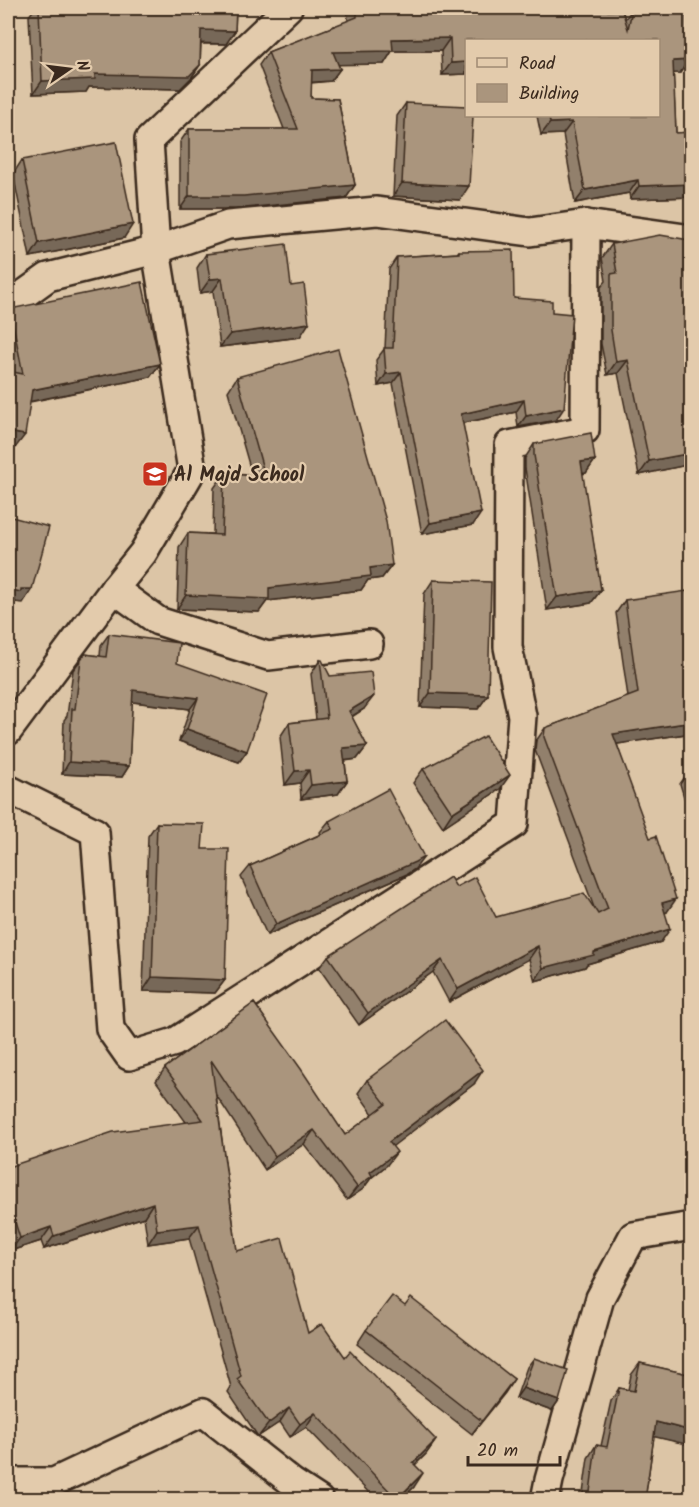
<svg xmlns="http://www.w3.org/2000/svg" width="699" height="1507" font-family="Kalam,sans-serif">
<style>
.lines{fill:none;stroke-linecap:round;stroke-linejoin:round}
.minor-casing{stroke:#3b2a1e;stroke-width:32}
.minor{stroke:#e3cbac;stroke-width:27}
.wall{fill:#92806c;stroke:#3b2a1e;stroke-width:1.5}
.shaded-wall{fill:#776858;stroke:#3b2a1e;stroke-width:1.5}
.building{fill:#aa957d;stroke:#3b2a1e;stroke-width:1.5}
.labels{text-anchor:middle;stroke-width:4.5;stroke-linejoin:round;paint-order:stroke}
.poi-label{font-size:20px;font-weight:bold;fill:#3b2a1e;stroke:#e3cbac;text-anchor:start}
</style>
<rect width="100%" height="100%" fill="#dcc5a6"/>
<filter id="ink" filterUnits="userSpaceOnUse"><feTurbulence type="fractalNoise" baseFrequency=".0167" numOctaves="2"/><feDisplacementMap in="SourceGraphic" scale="12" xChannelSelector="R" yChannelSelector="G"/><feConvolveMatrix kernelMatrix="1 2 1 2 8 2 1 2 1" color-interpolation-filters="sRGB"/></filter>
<g filter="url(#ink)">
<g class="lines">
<defs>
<g id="minor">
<polyline points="8,299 16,300 48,277 156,250 228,225 377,211 530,232 586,224 692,239"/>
<polyline points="114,589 158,621 268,656 369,644"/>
<polyline points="8,731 114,589 143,553 192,470 156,250 149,140 288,8"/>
<polyline points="8,789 95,832 110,1029 129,1056 175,1042 514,824 522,716 508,647 509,445 585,430 586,224"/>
<polyline points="8,1482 54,1482 203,1412 293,1483 319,1500"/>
<polyline points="545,1500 549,1480 600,1298 633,1236 692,1226"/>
</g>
</defs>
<use href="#minor" class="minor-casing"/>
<use href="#minor" class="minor"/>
</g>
<g class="wall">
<polygon points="35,8 236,8 235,31 226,44 201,44 200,65 191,78 180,89 89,87 86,92 33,94 29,16"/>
<polygon points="347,8 608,8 608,11 622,10 625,19 632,10 687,8 689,60 680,73 673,73 676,133 692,132 692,197 630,199 629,193 575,203 563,134 541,135 537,116 658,116 658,40 466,40 466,74 442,75 441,51 392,51 384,64 338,64 340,69 331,81 311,83 311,98 338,99 355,185 346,198 235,209 180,209 180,142 189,129 284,129 259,65 268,52 348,21"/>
<polygon points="406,103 460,200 393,196 397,116"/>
<polygon points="22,160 124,238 30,257 13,174"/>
<polygon points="612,244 687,361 692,464 639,475 618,373 607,375 601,344 601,287 606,281 602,258"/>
<polygon points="459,251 514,298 552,312 556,420 518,427 516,412 463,423 473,525 422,534 393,383 378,386 376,360 385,348 389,269 397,257 457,253"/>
<polygon points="206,254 291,286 300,337 220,347 213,291 200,293 197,268"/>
<polygon points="10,309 160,364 150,377 30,402 15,448 10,372 8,358 8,312"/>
<polygon points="237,377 392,565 382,578 368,580 361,590 267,601 259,612 177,609 179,547 188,533 213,534 214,488 224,474 252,475 228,391"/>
<polygon points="534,444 595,460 586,473 582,474 601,590 591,603 547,610 525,468 525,458"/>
<polygon points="433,580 488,695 478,709 420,707 424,594"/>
<polygon points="692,596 692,733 617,744 627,776 667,912 665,913 661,942 587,964 585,967 535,981 529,959 449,1002 433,972 359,1025 319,968 328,956 456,887 496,917 595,910 535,750 536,741 545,728 628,697 616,613 625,600"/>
<polygon points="109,634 177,663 247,751 239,762 179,741 190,709 132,702 129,766 122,777 62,774 64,720 67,716 73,670 85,654 100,656 101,645"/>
<polygon points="320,660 330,676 364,709 352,717 367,746 357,759 345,761 347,781 338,794 301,799 300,783 285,785 280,737 289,723 316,720 311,674"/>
<polygon points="423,769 500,789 443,827 413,783"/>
<polygon points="690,770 692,770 692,823 680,784"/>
<polygon points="329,821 415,869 407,874 267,935 241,877 250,866 321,834 320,832"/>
<polygon points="157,823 202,849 225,980 215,993 143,991 148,836"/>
<polygon points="254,1003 345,1135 373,1114 358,1093 367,1080 474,1084 392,1146 387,1165 371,1178 363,1189 347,1200 304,1144 265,1170 216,1095 237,1251 308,1333 345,1357 436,1440 426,1454 415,1465 414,1487 401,1500 376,1500 306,1427 290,1437 280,1422 259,1436 257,1435 228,1392 231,1387 189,1238 148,1244 144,1217 44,1249 41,1241 10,1251 8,1242 8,1167 186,1122 156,1081 165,1068"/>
<polygon points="405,1306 514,1379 472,1434 357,1344 366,1330"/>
<polygon points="534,1358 559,1401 552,1411 516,1398 527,1367"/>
<polygon points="640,1363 692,1375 692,1442 690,1445 654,1436 645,1500 582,1500 588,1458 596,1445 601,1446 611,1401 619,1388 628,1390 631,1375"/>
</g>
<g class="shaded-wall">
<polygon points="201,30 235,31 226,44 192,43"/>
<polygon points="450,38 441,51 392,51 384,64 324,65 333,52 392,39"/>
<polygon points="689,60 680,73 664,74 673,61"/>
<polygon points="466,62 466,74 442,75 451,63"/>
<polygon points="200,65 191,78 180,89 89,87 86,92 33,94 42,81 95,74"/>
<polygon points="340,69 331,81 302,83 312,70"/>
<polygon points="572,122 563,134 541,135 550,123"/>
<polygon points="638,180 629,193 575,203 585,190"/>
<polygon points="402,183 469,186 460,200 393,196"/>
<polygon points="692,184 692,197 630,199 639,186"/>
<polygon points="355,185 346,198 235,209 180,209 189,196"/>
<polygon points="133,224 124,238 30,257 39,243"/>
<polygon points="222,278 213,291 200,293 210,279"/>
<polygon points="309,323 300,337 220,347 230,334"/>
<polygon points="692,348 692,360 675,363 684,350"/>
<polygon points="628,360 618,373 607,375 616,362"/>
<polygon points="160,364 150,377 23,403 32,390"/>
<polygon points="401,372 393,383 378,386 386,374"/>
<polygon points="524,400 516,412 453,425 461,414"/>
<polygon points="564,408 556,420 518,427 526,416"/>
<polygon points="8,432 25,435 15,448 8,447"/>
<polygon points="692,453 692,464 639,475 649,461"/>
<polygon points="595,460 586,473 571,475 581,462"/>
<polygon points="481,513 473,525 422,534 430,523"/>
<polygon points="392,565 382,578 368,580 361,590 267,601 259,612 177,609 186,595 269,588 370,568"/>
<polygon points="21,589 32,589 23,603 14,602 11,606 8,605 12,590"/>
<polygon points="601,590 591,603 547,610 557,597"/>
<polygon points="133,690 198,698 190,709 125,701"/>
<polygon points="430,693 488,695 478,709 420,707"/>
<polygon points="374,696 364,709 339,724 349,711"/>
<polygon points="692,722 692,733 604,746 613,734"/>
<polygon points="187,729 247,751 239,762 179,741"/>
<polygon points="367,746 357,759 334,762 343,748"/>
<polygon points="69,762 129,766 122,777 62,774"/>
<polygon points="309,770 300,783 285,785 295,771"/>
<polygon points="510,775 500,789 443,827 452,813"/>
<polygon points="347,781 338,794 301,799 311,785"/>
<polygon points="424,857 415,869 407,874 267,935 276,924"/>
<polygon points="676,899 667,912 653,916 662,903"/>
<polygon points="670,929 661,942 587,964 585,967 535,981 543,968"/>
<polygon points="538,946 529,959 449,1002 458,989"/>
<polygon points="442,960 433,972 359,1025 368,1013"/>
<polygon points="152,977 225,980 215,993 143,991"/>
<polygon points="483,1070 474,1084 380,1156 389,1142"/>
<polygon points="314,1130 304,1144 265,1170 275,1156"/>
<polygon points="397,1152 387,1165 371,1178 363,1189 347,1200 357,1187 370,1172"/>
<polygon points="153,1203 144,1217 44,1249 54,1236"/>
<polygon points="199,1225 189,1238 148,1244 157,1230"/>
<polygon points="51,1227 41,1241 10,1251 20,1238"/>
<polygon points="514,1379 505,1393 472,1434 482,1421"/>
<polygon points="523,1388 559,1401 552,1411 516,1398"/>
<polygon points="289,1408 280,1422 259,1436 269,1423"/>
<polygon points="315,1413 306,1427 290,1437 300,1424"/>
<polygon points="656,1422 692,1431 692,1442 690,1445 647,1435"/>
<polygon points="436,1440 426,1454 403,1476 413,1463"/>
<polygon points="423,1473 414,1487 401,1500 397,1500"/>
</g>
<g class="building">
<polygon points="39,8 236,8 235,31 201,30 200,65 189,76 95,74 95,79 42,81"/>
<polygon points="357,8 608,8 608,11 622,10 628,29 632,10 687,8 689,60 673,61 676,133 692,132 692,184 639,186 638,180 585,190 572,122 550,123 549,116 658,116 658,40 466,40 466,62 451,63 450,38 392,39 393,51 333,52 340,69 312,70 311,98 338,99 355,185 244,196 189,196 189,129 298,129 268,52 357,17"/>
<polygon points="406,103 466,106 466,116 473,116 469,186 402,183"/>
<polygon points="116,142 133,224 39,243 22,160"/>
<polygon points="660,235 689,240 692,251 692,348 684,350 692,385 692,453 649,461 628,360 616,362 611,330 611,274 617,273 612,244"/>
<polygon points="286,244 291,286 304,284 309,323 230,334 222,278 210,279 206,254"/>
<polygon points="513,250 514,298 552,301 552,312 572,314 564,408 526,416 524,400 461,414 481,513 430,523 401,372 386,374 384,348 393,348 397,257 459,253 459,251"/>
<polygon points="142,282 160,364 32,390 25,435 8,432 8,371 23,374 10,309"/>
<polygon points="338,349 386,521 392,565 370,568 371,576 269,588 269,599 186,595 188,533 222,535 224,474 265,476 237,377"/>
<polygon points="591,433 595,460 581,462 601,590 557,597 534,455 534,444"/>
<polygon points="8,516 49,527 32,589 21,589 21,592 12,590 8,608"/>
<polygon points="433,580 491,582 488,695 430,693"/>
<polygon points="687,591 688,597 692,596 692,722 613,734 628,774 627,775 650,838 656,836 676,899 662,903 670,929 594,952 594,955 543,968 538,946 458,989 442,960 368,1013 328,956 450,877 456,887 475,877 496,917 584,893 598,914 608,909 544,737 545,728 638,693 625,600"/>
<polygon points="109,634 179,643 177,663 267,695 247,751 187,729 198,698 133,690 129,766 69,762 72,709 75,709 81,659 85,654 106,657"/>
<polygon points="320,660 322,660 330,676 371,672 374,696 349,711 367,746 343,748 347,781 311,785 309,770 295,771 289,723 327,718"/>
<polygon points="485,736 510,775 452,813 423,769"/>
<polygon points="388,789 424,857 415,862 276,924 250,866 333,829 329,821"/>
<polygon points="157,823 204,824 202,849 229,849 225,980 152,977"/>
<polygon points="254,1003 301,1069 345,1135 386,1104 367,1080 445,1020 483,1070 389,1142 397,1152 370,1172 372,1176 357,1187 314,1130 275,1156 211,1060 237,1251 282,1238 308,1333 322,1324 345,1357 350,1351 436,1440 413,1463 423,1473 397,1499 315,1413 300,1424 289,1408 269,1423 267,1421 237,1379 241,1376 199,1225 157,1230 153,1203 54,1236 51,1227 20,1238 8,1200 8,1167 113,1132 203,1120 165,1068"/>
<polygon points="392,1296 405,1306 411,1298 514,1379 482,1421 366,1330"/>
<polygon points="534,1358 568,1370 559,1401 523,1388"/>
<polygon points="640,1363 692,1375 692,1431 656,1422 645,1500 589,1500 596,1445 607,1447 619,1388 634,1391"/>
</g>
</g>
<defs>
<symbol id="school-square" viewBox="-11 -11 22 22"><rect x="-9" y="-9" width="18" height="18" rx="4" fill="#c8321e" stroke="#e3cbac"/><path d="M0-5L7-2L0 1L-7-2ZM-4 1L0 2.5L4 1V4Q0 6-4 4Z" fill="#fff"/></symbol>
</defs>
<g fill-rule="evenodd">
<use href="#school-square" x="140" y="459" width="30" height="30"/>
</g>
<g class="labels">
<g class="poi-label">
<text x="174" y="481">Al Majd School</text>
</g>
</g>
<rect width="699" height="1507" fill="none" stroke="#e3cbac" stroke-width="30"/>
<rect x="15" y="15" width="669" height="1477" fill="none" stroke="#3b2a1e" stroke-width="2" filter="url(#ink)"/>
<rect x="465" y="39" width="195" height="78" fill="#e3cbac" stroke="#a08b73" stroke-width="1.5"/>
<rect x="477" y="58" width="30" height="9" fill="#e3cbac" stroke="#a08b73" stroke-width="1.5"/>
<text x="519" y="69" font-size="18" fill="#3b2a1e">Road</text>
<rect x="477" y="84" width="30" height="18" fill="#aa957d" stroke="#a08b73" stroke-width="1.5"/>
<text x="519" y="99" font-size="18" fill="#3b2a1e">Building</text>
<g transform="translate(69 69) rotate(76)" stroke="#e3cbac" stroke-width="4.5" paint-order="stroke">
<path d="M0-4.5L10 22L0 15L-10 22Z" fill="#3b2a1e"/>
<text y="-9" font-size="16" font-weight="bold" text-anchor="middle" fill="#3b2a1e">N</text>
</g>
<path d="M468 1456v9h92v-9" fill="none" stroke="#3b2a1e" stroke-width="3"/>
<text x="477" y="1456" font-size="18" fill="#3b2a1e" stroke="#e3cbac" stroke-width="4.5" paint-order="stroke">20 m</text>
</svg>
